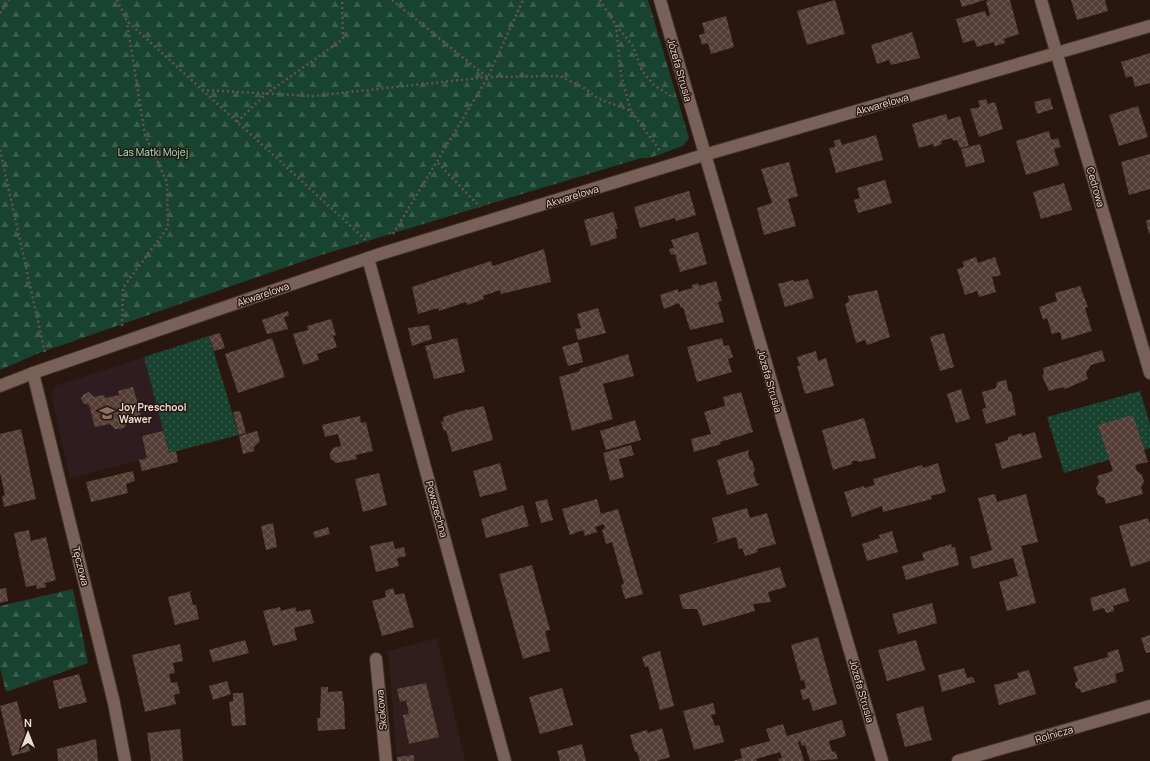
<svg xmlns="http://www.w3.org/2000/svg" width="1150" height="761" font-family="Manrope,sans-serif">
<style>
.commercial{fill:#301d1c}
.education{fill:#2f1c20}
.grass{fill:url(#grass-dots)}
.forest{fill:url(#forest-firs)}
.building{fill:url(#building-cross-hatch)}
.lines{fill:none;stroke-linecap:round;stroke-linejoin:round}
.minor-casing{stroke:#41332f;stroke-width:14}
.path{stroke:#65544d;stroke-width:2.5;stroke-dasharray:2 3;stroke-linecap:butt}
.minor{stroke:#796157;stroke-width:12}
.labels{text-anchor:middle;stroke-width:3;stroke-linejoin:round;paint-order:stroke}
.street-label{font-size:10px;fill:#eadcd6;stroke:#29160e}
.park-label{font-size:10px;fill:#9eefc8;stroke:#29160e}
.poi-label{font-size:10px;font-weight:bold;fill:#eadcd6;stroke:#29160e;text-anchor:start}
</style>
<defs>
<pattern id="grass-dots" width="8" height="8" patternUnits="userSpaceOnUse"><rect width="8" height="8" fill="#194331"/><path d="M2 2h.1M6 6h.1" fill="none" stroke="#3b5e4e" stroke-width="1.8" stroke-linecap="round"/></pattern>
<pattern id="forest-firs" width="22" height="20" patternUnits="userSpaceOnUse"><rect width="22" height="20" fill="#194331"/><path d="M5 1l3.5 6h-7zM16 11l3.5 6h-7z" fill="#3b5e4e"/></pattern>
<pattern id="building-cross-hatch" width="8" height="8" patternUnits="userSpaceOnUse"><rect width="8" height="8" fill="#543e35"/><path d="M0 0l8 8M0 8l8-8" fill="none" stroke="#6d5952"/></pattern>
</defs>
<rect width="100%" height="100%" fill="#29160e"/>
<polygon class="commercial" points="437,638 465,761 397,761 388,651"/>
<polygon class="education" points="144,357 169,453 70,478 51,395 55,386"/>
<g class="grass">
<polygon points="209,336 239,435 169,453 144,357"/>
<polygon points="1140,391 1150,424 1150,448 1064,473 1047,417"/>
</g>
<g class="forest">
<path d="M0,0H648L689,138L683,146C672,149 651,160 641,158L318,256L39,353L0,370Z"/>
<polygon points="73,589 88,663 6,692 0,668 0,606"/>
</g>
<g class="building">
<polygon points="835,0 845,34 807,45 797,11"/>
<polygon points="960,0 985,0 962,7"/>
<polygon points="989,0 1010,0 1019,34 1004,39 1005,43 995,46 994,42 977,47 974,40 963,43 956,19 985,11 987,16 990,15 986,1"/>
<polygon points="1071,0 1105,0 1108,11 1077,20"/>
<polygon points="726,16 734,47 711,54 708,43 702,45 699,35 705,33 702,23"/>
<polygon points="912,32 920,58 891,65 889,60 877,64 871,45"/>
<polygon points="1150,53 1150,83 1135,87 1132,76 1126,78 1121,62"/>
<polygon points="1050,98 1053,109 1037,114 1034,102"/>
<polygon points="986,99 988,104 995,102 1003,129 979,137 970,109 980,107 978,101"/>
<polygon points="1138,106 1148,137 1119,146 1109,115"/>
<polygon points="946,114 948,120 960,116 969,146 960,148 957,140 953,141 952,138 941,141 942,144 934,147 933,144 919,148 912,124"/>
<polygon points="1049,131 1051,140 1058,138 1061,147 1054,149 1059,165 1026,175 1016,141"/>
<polygon points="876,135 883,160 836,173 829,148 835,147 834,141 840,139 842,145"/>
<polygon points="980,144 985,162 966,167 961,149"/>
<polygon points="1150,154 1150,189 1129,195 1121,162"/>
<polygon points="789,162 798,196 788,199 796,226 764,235 757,208 772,203 761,169"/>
<polygon points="885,180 892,203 858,213 854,200 860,198 857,188"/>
<polygon points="1064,183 1072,210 1041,219 1033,192"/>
<polygon points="689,191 696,215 676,221 675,218 640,228 634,207"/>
<polygon points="613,212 618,229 615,229 617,238 591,246 584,220"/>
<polygon points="1150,219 1150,234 1149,234 1146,221"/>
<polygon points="698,232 707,264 680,272 675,254 671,255 669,249 674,248 671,240"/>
<polygon points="544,249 551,282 501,294 500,290 483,296 484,299 467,305 466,302 439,311 438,308 418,314 412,287 491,261 493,266"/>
<polygon points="976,257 978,263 995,257 1001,275 992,277 996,292 979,297 977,291 965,295 957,269 964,267 962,262"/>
<polygon points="808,279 814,298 785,307 778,284 793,280 794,282"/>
<polygon points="716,281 722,301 718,302 724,322 690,330 683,307 681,308 679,303 664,309 660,295 678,289 678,292 692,288 692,285 698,283 699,286"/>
<polygon points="1080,286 1088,307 1085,308 1092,331 1062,340 1060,332 1052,334 1047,318 1043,320 1039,307 1057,301 1055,293"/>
<polygon points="877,290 890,337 867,345 865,340 856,343 845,304 849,302 848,296"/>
<polygon points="598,308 606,333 578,340 575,329 581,328 577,314"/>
<polygon points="288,311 289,316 284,317 288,329 267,334 262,320"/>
<polygon points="331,319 336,335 333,336 337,347 317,354 319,360 303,365 293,334 308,330 307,326"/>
<polygon points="429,325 432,339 412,346 408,328"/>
<polygon points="220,333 225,348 214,351 209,336"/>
<polygon points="944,333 954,367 940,371 930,337"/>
<polygon points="272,338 285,377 238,393 225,354"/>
<polygon points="457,338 465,372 434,379 425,346"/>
<polygon points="722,338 724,346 729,345 733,357 728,359 732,372 697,382 687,347"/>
<polygon points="578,342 583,362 568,366 562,347"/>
<polygon points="1102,350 1105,361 1091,365 1086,373 1088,379 1065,389 1063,387 1049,391 1042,376 1044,373 1043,368"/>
<polygon points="816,351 818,361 826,358 834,386 805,394 797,366 800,366 797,357"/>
<polygon points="628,354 634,376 603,384 613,419 572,431 559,377 580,371 579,369"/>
<polygon points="1006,380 1009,392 1011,391 1016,415 986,424 982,409 986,408 982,392 996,388 997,382"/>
<polygon points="133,387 141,415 127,419 125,427 121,429 115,429 110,424 95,427 89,405 83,403 81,398 84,394 89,392 94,397 104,395 105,398 119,395 118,391"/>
<polygon points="961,389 970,419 956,423 947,394"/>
<polygon points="741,392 753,432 720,442 721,444 694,452 691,439 711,434 704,412 725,406 723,397"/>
<polygon points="484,406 493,440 452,452 446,430 444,431 441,422 444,421 443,417 468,409 468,410"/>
<polygon points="240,411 246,433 239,435 233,412"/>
<polygon points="1133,415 1148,462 1135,465 1137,471 1142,475 1144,482 1141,487 1143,494 1106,504 1104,498 1098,495 1096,488 1099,482 1097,476 1113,471 1098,425"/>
<polygon points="360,416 361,423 366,422 373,451 356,455 357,459 336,463 330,458 330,453 333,448 341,446 338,434 325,437 322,425"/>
<polygon points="864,418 876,458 859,462 858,461 852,461 852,464 833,470 822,430"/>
<polygon points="635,420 641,440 606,450 600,431"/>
<polygon points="21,429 36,499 4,507 2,496 5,495 0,473 0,434"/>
<polygon points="163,431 169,453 176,451 178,462 142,471 139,460 147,458 142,436"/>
<polygon points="257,431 260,441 254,447 254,451 243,454 239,436"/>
<polygon points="1035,432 1042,458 1002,469 995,444 1008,440 1008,437 1021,433 1022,436"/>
<polygon points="631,445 634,455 619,459 624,477 610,481 603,453"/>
<polygon points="749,450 748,453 750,460 752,460 755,471 753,472 757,484 759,483 759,485 727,495 717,460"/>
<polygon points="500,463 507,490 480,497 473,471"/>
<polygon points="938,463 946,492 931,496 932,499 883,512 882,506 852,517 844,492 864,486 864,488 875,485 873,479 922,465 923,468"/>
<polygon points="133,471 135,481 126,484 128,493 91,502 86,482"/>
<polygon points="379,473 387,505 363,512 355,479"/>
<polygon points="995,494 997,502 1026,494 1038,542 1021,546 1036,603 1007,611 999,582 1018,576 1013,558 973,569 970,557 992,550 978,498"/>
<polygon points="547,499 553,520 541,523 535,502"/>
<polygon points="597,499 601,514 618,509 643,594 625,599 621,585 624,584 612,542 606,544 602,530 605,528 604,524 595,527 597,532 585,536 583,530 570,535 562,509"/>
<polygon points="523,505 529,526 486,538 481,519"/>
<polygon points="747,508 750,518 767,513 776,544 757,549 758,552 745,556 742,548 739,549 736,537 712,544 718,541 712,518"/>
<polygon points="1148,518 1150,524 1150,561 1131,567 1119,526"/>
<polygon points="273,523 277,547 266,550 261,526"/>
<polygon points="328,527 330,534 315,538 313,532"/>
<polygon points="29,530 31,541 46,537 56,580 45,583 46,587 37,589 36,585 26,587 14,533"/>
<polygon points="892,531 898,552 867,561 862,544 880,538 879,535"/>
<polygon points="393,541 395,549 404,547 406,556 397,558 399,566 376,572 370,546"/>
<polygon points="951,544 952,547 955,547 959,565 906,580 902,566 924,560 922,553"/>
<polygon points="532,565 550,630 545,631 550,651 523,659 499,574"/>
<polygon points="780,567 786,587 768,592 771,602 753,604 755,611 703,626 697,609 683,609 679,595"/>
<polygon points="6,588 8,601 0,603 0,589"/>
<polygon points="393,588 395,595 404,593 414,627 382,636 372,601 386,597 385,591"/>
<polygon points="1125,588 1129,601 1113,606 1114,611 1106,613 1104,608 1093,611 1090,598"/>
<polygon points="192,591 190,593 193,605 196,605 199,619 175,625 168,597"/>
<polygon points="932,603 937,623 898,634 892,614"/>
<polygon points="280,607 281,611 295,607 297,612 310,609 314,623 294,628 297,640 273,646 263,611"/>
<polygon points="1150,635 1150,652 1146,653 1141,638"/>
<polygon points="818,637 837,704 813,711 809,698 803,700 800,690 806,688 804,680 801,681 791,645"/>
<polygon points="245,640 249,653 213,662 209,650"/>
<polygon points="916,640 925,670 887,681 878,650"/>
<polygon points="180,644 183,661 173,663 175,673 169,674 171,683 177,682 180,693 174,695 176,704 145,712 132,655"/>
<polygon points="1118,649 1124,671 1115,674 1117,682 1081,693 1080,689 1076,688 1075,683 1078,680 1073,667 1108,657 1107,653"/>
<polygon points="660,651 674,706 660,710 648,666 645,667 642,657"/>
<polygon points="964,668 967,678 973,677 975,682 942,692 938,675"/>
<polygon points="1029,670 1036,694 999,705 994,685 1019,678 1017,673"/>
<polygon points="79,674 87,702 59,709 53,681"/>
<polygon points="227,681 231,694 213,700 209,686"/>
<polygon points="426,683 439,737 409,744 403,715 409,714 406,700 400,702 397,689"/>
<polygon points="321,687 328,687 328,692 342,691 343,701 344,701 345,729 318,731 317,718 320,718"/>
<polygon points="562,688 573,725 540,734 529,697"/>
<polygon points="233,693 243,693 246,725 232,726 229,702 233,701"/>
<polygon points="17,701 30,751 12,756 0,706"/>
<polygon points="713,703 716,714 711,715 715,726 719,725 724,742 694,750 683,711"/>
<polygon points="923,706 932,740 905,747 896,714"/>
<polygon points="842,720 846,736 829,741 832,752 835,751 838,759 810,761 805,745 802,746 800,741 798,742 804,761 779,761 778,759 782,758 780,752 756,759 757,761 733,761 742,758 740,749 770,741 766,729 783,724 787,736"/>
<polygon points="662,728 670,757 657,761 640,761 637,752 635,752 630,735 647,730 648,733"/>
<polygon points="180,729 183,761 151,761 147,733"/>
<polygon points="96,739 98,761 58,761 57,749"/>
<polygon points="582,744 586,761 560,761 557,751"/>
<polygon points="414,755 414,761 397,761 397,757"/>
</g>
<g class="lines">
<defs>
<g id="minor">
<polyline points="660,0 882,761"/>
<polyline points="1041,0 1150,373"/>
<polyline points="368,258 505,761"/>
<polyline points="33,373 114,703 125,761"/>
<polyline points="0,386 33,373 380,254 704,155 1150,26"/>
<polyline points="376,659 386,761"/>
<polyline points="958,761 1150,706"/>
</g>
</defs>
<use href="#minor" class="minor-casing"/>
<g class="path">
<polyline points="117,0 127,21 368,242"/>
<polyline points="392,0 487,77"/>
<polyline points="600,0 616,25 633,46 642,71 654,85 671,96"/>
<polyline points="0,13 9,0"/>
<polyline points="616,25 621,75 631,111"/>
<polyline points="202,90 313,96 488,77 560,76 584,88 599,99 631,111 661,152"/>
<polyline points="237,122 266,94 343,39 342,0"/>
<polyline points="0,150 45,353"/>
<polyline points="438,163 480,207"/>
<polyline points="393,234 488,77 523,0"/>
<polyline points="122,326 123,288 168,227 167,182 145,135 127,22"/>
</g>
<use href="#minor" class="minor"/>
</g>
<defs>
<symbol id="school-bare" viewBox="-9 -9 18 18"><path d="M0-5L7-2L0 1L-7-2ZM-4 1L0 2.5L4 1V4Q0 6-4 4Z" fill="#8d6e63" stroke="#29160e" stroke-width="2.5" paint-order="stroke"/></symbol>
</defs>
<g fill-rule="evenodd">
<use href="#school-bare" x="96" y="402" width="22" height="22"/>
</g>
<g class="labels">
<g class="street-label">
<text transform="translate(680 70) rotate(74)" y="4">Józefa Strusia</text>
<text transform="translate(882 104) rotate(-16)" y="4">Akwarelowa</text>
<text transform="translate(1096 187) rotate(74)" y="4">Cedrowa</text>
<text transform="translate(572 196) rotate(-17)" y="4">Akwarelowa</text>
<text transform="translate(263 294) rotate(-19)" y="4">Akwarelowa</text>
<text transform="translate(770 381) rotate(74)" y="4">Józefa Strusia</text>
<text transform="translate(437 509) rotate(75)" y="4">Powszechna</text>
<text transform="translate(81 566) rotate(76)" y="4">Tęczowa</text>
<text transform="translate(862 691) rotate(74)" y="4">Józefa Strusia</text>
<text transform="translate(381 710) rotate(-95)" y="4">Skokowa</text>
<text transform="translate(1054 734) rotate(-16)" y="4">Rolnicza</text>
</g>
<g class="park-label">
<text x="153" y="156">Las Matki Mojej</text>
</g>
<g class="poi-label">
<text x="119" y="411">Joy Preschool<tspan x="119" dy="12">Wawer</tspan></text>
</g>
</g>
<g transform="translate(28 733)" stroke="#29160e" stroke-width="3" paint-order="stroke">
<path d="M0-3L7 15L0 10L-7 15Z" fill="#eadcd6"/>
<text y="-6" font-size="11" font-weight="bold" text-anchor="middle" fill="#eadcd6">N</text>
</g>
</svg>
